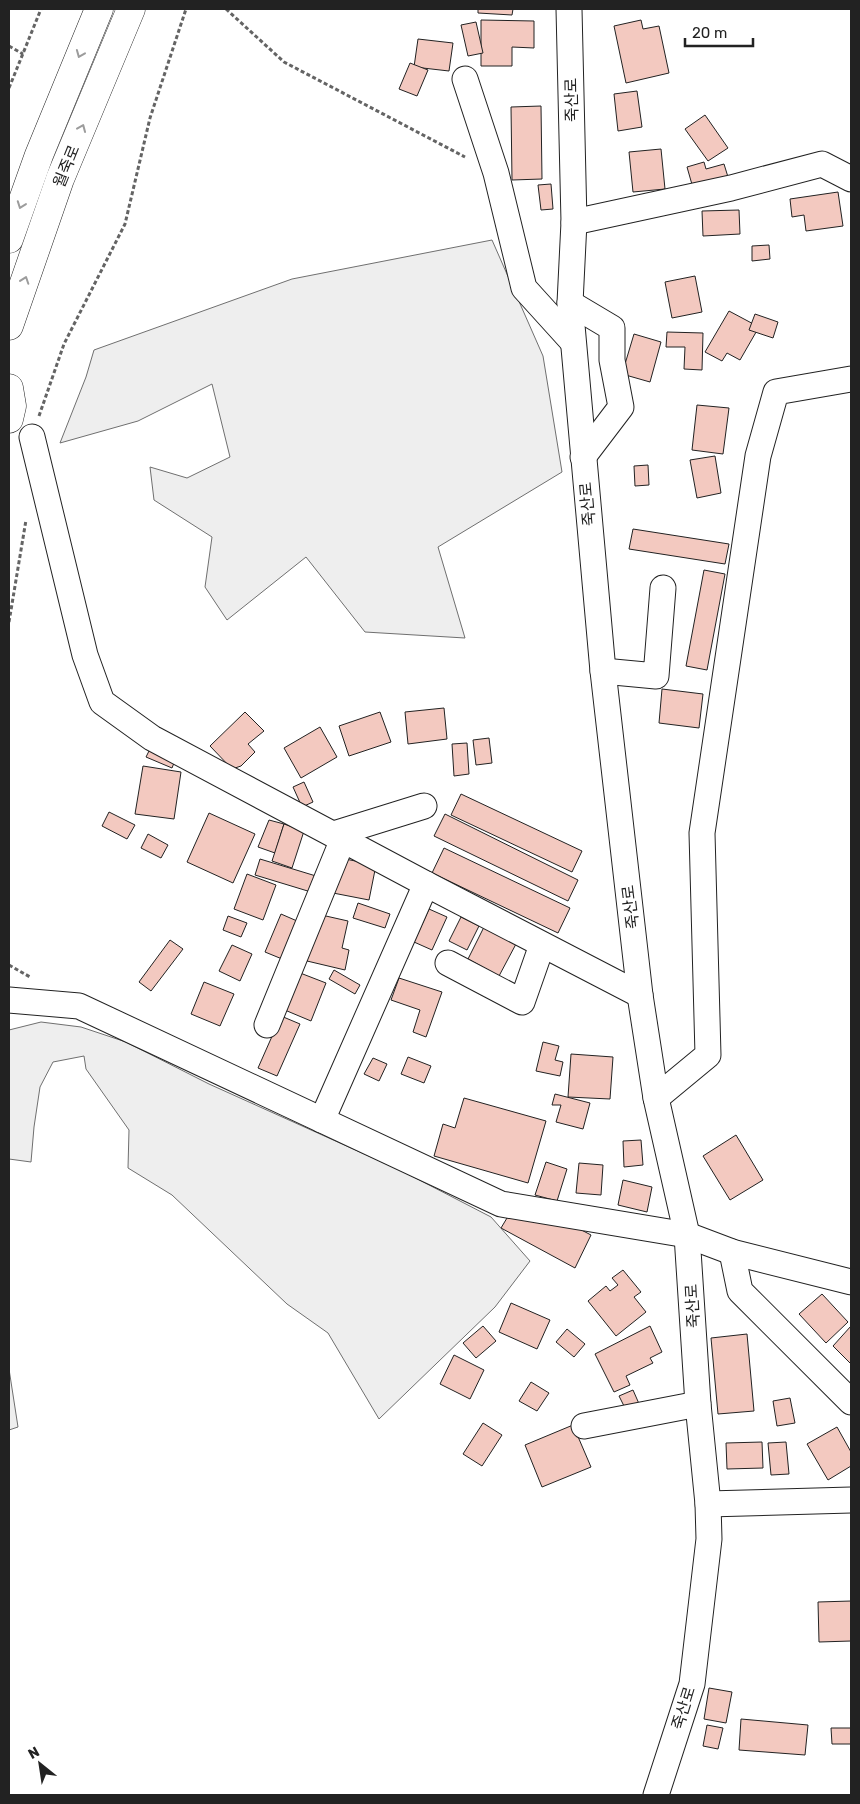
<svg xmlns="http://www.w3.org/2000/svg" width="860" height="1804" font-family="Rubik,'Noto Sans KR',sans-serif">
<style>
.green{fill:#eee;stroke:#6f6f6f}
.building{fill:#f3c9c0;stroke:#222}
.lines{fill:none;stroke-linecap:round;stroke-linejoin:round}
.minor-casing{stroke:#222;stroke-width:27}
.major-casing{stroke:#222;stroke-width:29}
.path{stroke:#646464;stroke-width:3;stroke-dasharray:4 2.5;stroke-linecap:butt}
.minor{stroke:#fff;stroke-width:25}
.major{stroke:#fff;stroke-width:28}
.oneway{stroke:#9c9c9c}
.labels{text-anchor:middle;stroke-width:4;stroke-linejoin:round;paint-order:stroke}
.street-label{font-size:16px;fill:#222;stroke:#fff}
</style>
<rect width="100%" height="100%" fill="#fff"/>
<g class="green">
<polygon points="492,240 543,356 562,472 438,547 465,638 365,632 306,557 227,620 205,587 212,537 154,500 150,467 187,478 230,457 212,384 138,421 60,443 86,377 94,350 292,279"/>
<polygon points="41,1022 81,1027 126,1042 209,1084 402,1171 491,1217 530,1261 495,1307 379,1419 328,1333 287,1304 172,1195 128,1168 129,1130 86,1069 84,1056 53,1062 40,1087 34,1127 31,1162 9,1159 9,1030"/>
<polygon points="9,1369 18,1427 9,1430"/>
</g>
<g class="building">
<polygon points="478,9 513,9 512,15 478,13"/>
<polygon points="481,20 534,21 534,48 512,47 512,66 481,66"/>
<polygon points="641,20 643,29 659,26 669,73 626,83 614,26"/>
<polygon points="476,22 483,53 468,56 461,25"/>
<polygon points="418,39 453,43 449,71 414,67"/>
<polygon points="410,63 428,70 417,96 399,89"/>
<polygon points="637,91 642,127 618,131 614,94"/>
<polygon points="541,106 542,179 512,180 511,107"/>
<polygon points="705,115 728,148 708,161 685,129"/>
<polygon points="661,149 665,189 633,192 629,152"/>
<polygon points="704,162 706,169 724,164 728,177 693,188 687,167"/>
<polygon points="551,184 553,209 541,210 538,185"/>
<polygon points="838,192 843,226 806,231 804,215 792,217 790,199"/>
<polygon points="739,210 740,234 703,236 702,211"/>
<polygon points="769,245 770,259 752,261 752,246"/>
<polygon points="695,276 702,312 672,318 665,282"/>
<polygon points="729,311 759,327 740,360 727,353 722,361 705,352"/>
<polygon points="755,314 778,322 773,338 749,330"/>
<polygon points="667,332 703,333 702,370 684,369 685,347 666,347"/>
<polygon points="634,334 661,342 650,382 622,374"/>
<polygon points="697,405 729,408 723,454 692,450"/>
<polygon points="715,456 721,493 697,498 690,460"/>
<polygon points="648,465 649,485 635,486 634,466"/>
<polygon points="633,529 729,544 725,564 629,549"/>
<polygon points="704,570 725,574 707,670 686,666"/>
<polygon points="662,689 703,694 699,728 659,723"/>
<polygon points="444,708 447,739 408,744 405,712"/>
<polygon points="245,712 264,731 248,744 255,752 241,766 232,769 210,746"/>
<polygon points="380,712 391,742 349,756 339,726"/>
<polygon points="320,727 337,757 301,778 284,748"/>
<polygon points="489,738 492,763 476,765 473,740"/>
<polygon points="467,743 469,774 454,776 452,744"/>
<polygon points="151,747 176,758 172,768 146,757"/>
<polygon points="143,766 181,772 174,819 135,814"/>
<polygon points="304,782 313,802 302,807 293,787"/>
<polygon points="461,794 582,851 572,872 451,815"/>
<polygon points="109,812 135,825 127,839 102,826"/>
<polygon points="209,813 255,834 233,883 187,862"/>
<polygon points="445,814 578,880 568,901 434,836"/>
<polygon points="269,820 284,824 275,853 258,847"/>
<polygon points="284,824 304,831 292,868 272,861"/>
<polygon points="148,834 168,845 161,858 141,848"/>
<polygon points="444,848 570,908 558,933 432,873"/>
<polygon points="340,858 376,865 369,900 333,893"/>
<polygon points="260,859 316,876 311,892 255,875"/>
<polygon points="247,874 276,885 263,920 234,909"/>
<polygon points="358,903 390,914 385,928 353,918"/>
<polygon points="429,909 447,917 432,950 414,942"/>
<polygon points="281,914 304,924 287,961 265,952"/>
<polygon points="317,914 348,921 342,948 349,950 345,970 307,961"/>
<polygon points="228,916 247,923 241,937 223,930"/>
<polygon points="461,917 479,926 467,950 449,941"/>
<polygon points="484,927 516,944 499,976 468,959"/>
<polygon points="170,940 183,949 151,991 139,982"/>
<polygon points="232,945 252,954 240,981 219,971"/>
<polygon points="334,970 360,985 355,994 329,979"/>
<polygon points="295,971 326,983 311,1021 280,1008"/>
<polygon points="399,978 442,992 426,1037 413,1032 420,1010 391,1000"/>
<polygon points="204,982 234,994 220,1026 191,1014"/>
<polygon points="281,1016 300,1024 277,1076 258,1068"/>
<polygon points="543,1042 559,1046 555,1060 563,1062 560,1076 536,1071"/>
<polygon points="571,1054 613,1057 610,1099 568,1097"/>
<polygon points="408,1057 431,1066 424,1083 401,1074"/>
<polygon points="373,1058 387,1064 379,1081 364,1074"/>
<polygon points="555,1094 590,1103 583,1129 556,1122 561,1105 552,1105"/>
<polygon points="464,1098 546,1121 528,1183 434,1156 443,1124 455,1128"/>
<polygon points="736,1135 763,1180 730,1200 703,1156"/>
<polygon points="641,1140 643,1165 624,1167 623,1141"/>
<polygon points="546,1162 567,1169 557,1201 535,1195"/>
<polygon points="579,1163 603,1165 601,1195 576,1193"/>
<polygon points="623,1180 652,1187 647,1212 618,1205"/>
<polygon points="510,1213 568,1223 591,1235 575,1268 501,1228"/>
<polygon points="623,1270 641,1292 634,1297 646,1312 616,1336 588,1301 606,1286 610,1291 618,1285 612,1278"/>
<polygon points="822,1294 848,1322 826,1343 799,1314"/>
<polygon points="511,1303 550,1320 537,1349 499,1332"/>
<polygon points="483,1326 496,1341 476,1358 463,1343"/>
<polygon points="650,1326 662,1352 650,1358 653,1363 626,1376 630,1385 614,1392 595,1354"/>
<polygon points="851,1326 851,1364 833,1346"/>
<polygon points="567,1329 585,1344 574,1357 556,1342"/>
<polygon points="747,1334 754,1411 718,1414 711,1338"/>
<polygon points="454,1355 484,1370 470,1399 440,1384"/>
<polygon points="531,1382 549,1393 537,1411 519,1401"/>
<polygon points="633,1390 640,1406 627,1412 619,1396"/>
<polygon points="790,1398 795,1423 777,1426 773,1401"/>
<polygon points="483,1423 502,1435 482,1466 463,1454"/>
<polygon points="573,1425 591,1467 542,1487 525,1445"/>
<polygon points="837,1427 851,1452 851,1466 828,1480 807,1444"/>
<polygon points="762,1442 763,1468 727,1469 726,1443"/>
<polygon points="786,1442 789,1474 771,1475 768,1443"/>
<polygon points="851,1601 851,1641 819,1642 818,1602"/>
<polygon points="709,1688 732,1692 726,1723 704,1719"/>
<polygon points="741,1719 808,1725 805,1755 739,1750"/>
<polygon points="707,1725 723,1728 718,1749 703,1746"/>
<polygon points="831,1728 851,1728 851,1744 832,1744"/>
</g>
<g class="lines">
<defs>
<g id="minor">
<polyline points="569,9 574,222 570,303 603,671 640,995 656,1098 687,1235 698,1404 708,1504 709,1539 692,1684 656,1795"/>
<polyline points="465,79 496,173 524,288 572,341"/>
<polyline points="574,222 731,188 822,164 851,179"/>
<polyline points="570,303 612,328 612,360 621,407 583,457"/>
<polyline points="32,437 85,655 102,702 152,738 426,884 640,995"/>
<polyline points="603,671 656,676 663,588"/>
<polyline points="334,834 424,806"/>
<polyline points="448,963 522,1002 542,945"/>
<polyline points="9,1000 79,1006 501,1204 687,1235 732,1252 851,1282"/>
<polyline points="267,1025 343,839"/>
<polyline points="656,1098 708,1055 702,833 758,456 776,392 851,379"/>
<polyline points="322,1120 426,884"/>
<polyline points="732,1252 740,1291 851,1402"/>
<polyline points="584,1426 698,1404"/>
<polyline points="708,1504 851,1500"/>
</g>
<g id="major">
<polyline points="9,239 39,155 99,9"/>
<polyline points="9,326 60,179 131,9"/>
<polyline points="9,388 12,406 9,419"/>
</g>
</defs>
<use href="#minor" class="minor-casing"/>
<use href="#major" class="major-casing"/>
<g class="path">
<polyline points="226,9 284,62 465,157"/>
<polyline points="9,46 23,54"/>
<polyline points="9,88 41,9"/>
<polyline points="39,416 64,344 125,224 150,118 186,9"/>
<polyline points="9,622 26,520"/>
<polyline points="9,965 30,977"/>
</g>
<use href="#minor" class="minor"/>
<use href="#major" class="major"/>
</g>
<defs><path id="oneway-chevron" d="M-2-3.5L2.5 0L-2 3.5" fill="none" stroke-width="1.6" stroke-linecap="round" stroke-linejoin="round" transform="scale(1.25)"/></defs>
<g class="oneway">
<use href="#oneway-chevron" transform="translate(80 54) rotate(112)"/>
<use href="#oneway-chevron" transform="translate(82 128) rotate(-67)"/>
<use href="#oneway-chevron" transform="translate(21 205) rotate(110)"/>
<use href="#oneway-chevron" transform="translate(25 280) rotate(-71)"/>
</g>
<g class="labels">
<g class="street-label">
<text transform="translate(571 100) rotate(-91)" y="6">죽산로</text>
<text transform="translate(66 166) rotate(-68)" y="6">월죽로</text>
<text transform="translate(587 504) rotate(-95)" y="6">죽산로</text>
<text transform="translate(630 907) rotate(-97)" y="6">죽산로</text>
<text transform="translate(692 1306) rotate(-93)" y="6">죽산로</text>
<text transform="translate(683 1708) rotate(-73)" y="6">죽산로</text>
</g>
</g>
<rect width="860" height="1804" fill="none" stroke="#222222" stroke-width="20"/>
<g transform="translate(40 1764) rotate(330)" stroke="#ffffff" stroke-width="4" paint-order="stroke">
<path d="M0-4L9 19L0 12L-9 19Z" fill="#222222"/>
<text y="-8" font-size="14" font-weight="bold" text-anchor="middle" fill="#222222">N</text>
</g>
<path d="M685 38v8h68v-8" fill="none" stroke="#222222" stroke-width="2.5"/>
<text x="692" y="38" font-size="15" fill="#222222" stroke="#ffffff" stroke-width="4" paint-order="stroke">20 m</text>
</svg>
